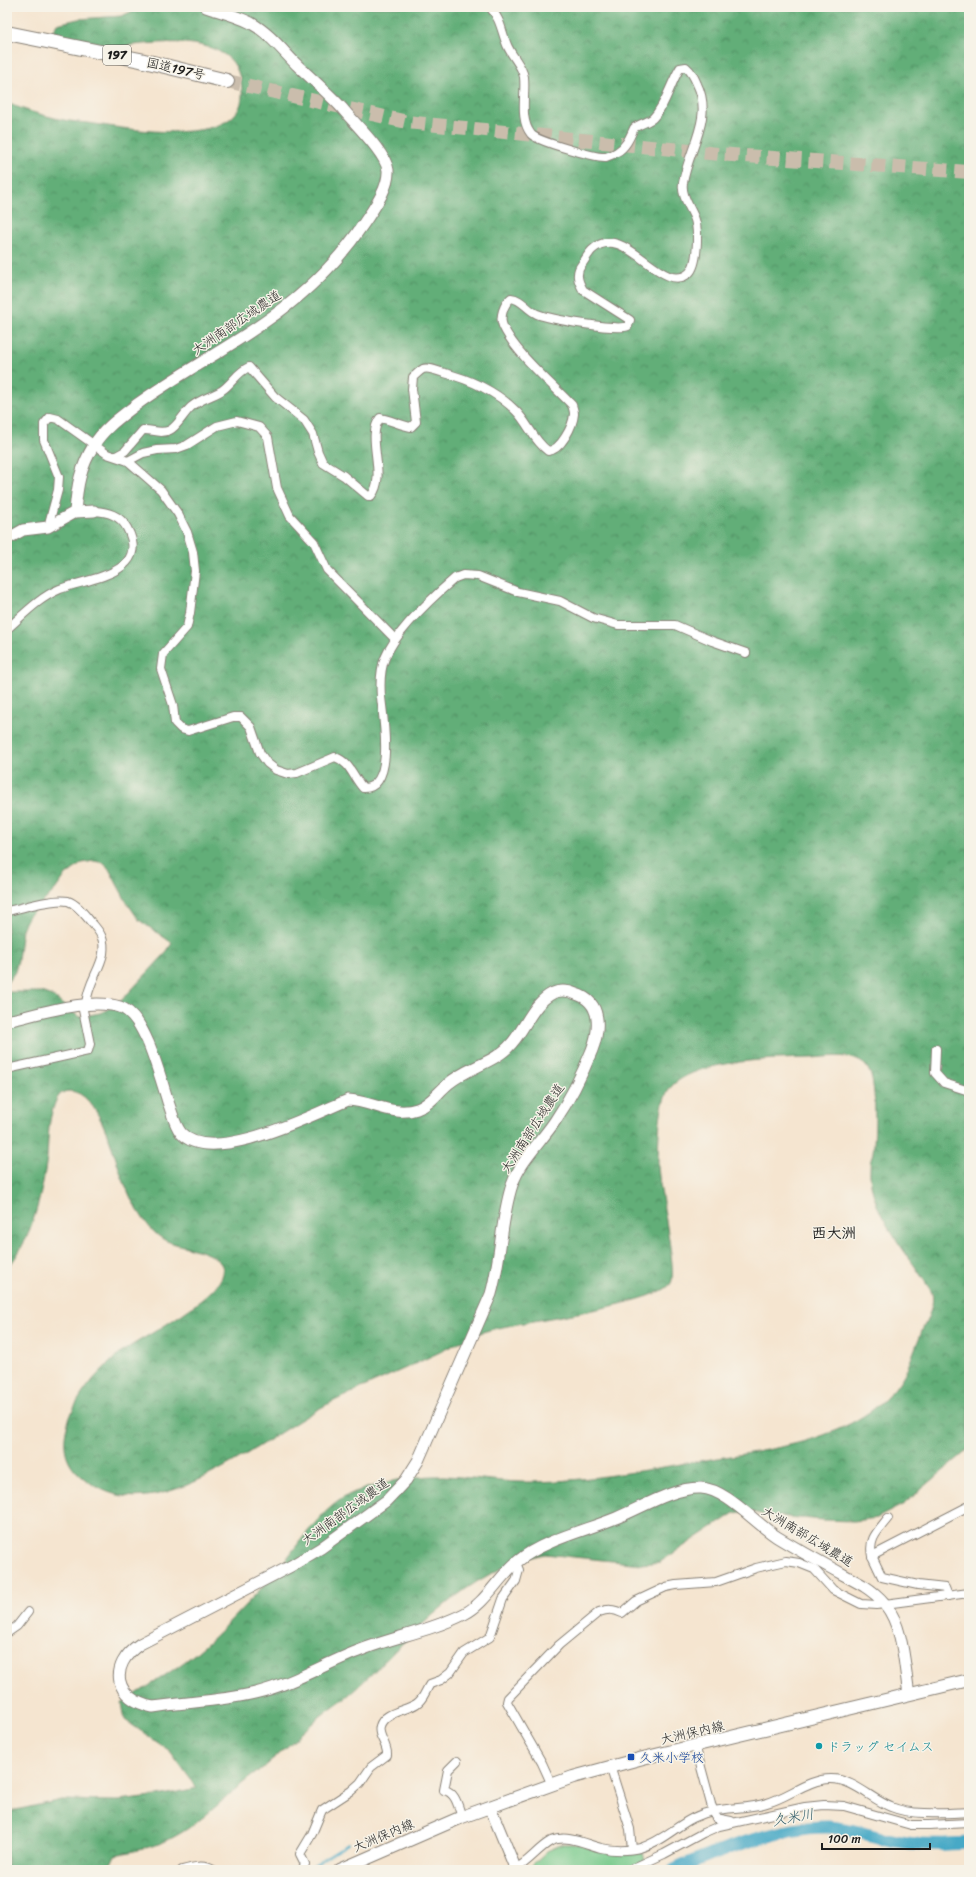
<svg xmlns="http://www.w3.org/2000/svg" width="976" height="1877" font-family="Sriracha,'Klee One',sans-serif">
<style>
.green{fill:#78ca8c;stroke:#4a7354}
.forest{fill:url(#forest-crowns);stroke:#3f654a}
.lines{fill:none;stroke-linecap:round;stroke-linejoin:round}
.stream{stroke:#46a9c6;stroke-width:2}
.river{stroke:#46a9c6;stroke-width:13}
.trunk-tunnel{stroke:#cabdac;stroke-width:14;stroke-dasharray:14 7;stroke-linecap:butt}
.minor-casing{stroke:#888076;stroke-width:10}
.tertiary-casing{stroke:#888076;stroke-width:13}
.secondary-casing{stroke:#888076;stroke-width:14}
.trunk-casing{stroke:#888076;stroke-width:16}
.minor{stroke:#fff;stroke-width:8}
.tertiary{stroke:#fff;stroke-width:11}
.secondary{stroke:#fff;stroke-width:12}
.trunk{stroke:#fff;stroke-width:14}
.culture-dot{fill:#0f9aa8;stroke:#f7f3e8;stroke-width:1.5}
.transit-dot{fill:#1a4fb4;stroke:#f7f3e8;stroke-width:1.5}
.labels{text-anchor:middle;stroke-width:3;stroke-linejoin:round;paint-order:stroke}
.shield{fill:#f7f3e8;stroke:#5e5c59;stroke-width:1}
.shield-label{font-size:12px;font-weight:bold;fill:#1c1c1c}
.street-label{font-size:13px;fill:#1c1c1c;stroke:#f7f3e8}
.culture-label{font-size:13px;fill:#0d838f;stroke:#f7f3e8;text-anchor:start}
.transit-label{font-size:13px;fill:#164399;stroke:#f7f3e8;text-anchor:start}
.water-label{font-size:14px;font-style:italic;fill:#2f5b68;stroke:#f7f3e8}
.quarter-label{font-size:15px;font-weight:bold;fill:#1c1c1c;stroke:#f7f3e8}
</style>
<defs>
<pattern id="forest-crowns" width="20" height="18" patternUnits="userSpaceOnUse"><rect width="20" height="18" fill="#62ae78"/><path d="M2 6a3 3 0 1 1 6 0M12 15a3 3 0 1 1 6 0" fill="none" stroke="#508d62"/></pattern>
</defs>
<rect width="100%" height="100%" fill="#f7f3e8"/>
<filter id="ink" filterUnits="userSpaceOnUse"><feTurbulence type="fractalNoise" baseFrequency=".025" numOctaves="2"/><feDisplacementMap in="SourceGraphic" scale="8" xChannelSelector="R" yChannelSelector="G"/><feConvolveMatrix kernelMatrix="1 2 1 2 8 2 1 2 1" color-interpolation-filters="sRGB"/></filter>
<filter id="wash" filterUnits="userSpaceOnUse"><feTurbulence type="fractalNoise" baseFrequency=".012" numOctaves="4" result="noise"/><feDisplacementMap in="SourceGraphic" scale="16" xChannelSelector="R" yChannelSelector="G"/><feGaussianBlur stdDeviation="0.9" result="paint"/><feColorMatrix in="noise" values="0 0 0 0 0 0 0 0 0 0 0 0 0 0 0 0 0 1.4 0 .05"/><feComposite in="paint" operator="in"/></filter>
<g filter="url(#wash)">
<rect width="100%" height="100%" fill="#f5e5d0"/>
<polygon class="green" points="563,1844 574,1844 616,1854 643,1853 645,1861 624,1870 524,1870 528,1869 547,1851"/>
<path class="forest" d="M141,7H969V1449L904,1504L877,1518L853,1521L824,1520L764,1515L749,1511L734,1513L660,1562L641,1564L545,1554C466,1570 415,1633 360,1685C347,1698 331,1707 317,1719C303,1732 289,1745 275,1758C263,1769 249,1777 237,1788C215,1807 196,1826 170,1839C153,1848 134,1851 115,1855L108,1870H7V1812L61,1800L118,1801L153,1797L197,1788L170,1751L125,1720L122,1703C156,1681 191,1661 219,1632C237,1614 254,1596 271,1578C295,1551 321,1505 355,1492C382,1482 414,1475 444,1476C474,1477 504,1483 534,1482C590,1481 644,1470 699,1461C766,1450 862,1442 902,1378C910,1365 914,1350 920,1336C923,1327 929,1318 931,1308C933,1303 933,1298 932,1293C931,1290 917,1270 916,1268C897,1241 871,1208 870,1174C870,1153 872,1165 874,1144C875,1127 877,1083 868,1069C866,1065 862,1062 857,1060C845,1054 826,1057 812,1058C776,1059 710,1059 679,1080C670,1086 666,1093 663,1104C659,1116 658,1151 658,1164C658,1186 678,1272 671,1283C659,1305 515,1321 483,1332C469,1336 456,1344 442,1351C406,1369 368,1384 332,1402C272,1431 169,1524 101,1489C76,1476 60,1460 66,1430C74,1396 101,1367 129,1347C148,1335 220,1296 223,1273C226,1250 177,1248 163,1239C150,1231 142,1217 134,1204C129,1195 126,1187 122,1177C114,1156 99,1091 69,1091C58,1091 55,1102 52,1112C48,1126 48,1142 47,1157C42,1195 32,1239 7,1269V990L9,992H41L52,996L79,1017L100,1013L117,1005L165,954L172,943L139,920L126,901L109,869L104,863L94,861L82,863L65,876L55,890L28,917L22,929L18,960L15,972L7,983V103C24,110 41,115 59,119C71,122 83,122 95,124C127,129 237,148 242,98C243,85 239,68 230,59C201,32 137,46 101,48C93,49 81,52 74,49C66,46 58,40 50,36L57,24L78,19L122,16Z"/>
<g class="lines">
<polyline class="stream" points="307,1870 348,1844"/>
<path class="river" d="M674,1870C714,1851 784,1826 828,1827C851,1828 874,1837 896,1841C920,1846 945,1844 969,1843"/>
</g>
</g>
<g filter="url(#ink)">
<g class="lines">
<polyline class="trunk-tunnel" points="227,81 407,122 719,154 969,172"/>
<defs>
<g id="minor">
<path d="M116,456L125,451L143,430C152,429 160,435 170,430C178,426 184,413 191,407C200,399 211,397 221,391C232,384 237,372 249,367L275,397L304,420L313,434L318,452L323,463L344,476L368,496H371C388,476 365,437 380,418C391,420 400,425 411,427L416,422L412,389L413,377C416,375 419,371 423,369C428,367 435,370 441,372C469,379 495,390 516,411C528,423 533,440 548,451C561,450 573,426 574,414C574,411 573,408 572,405C551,383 515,353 503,326C499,317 504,304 511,298C522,299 527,310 537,314C549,319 617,331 628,326L630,320L583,290C578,281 575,273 582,264C585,260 588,254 592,250C624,219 662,297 689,273C698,265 699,228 694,217C690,207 681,195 683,183C688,150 714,118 697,84C694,77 692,72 686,67L680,68C670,84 666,105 653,118C649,122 639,124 634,128C630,137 626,147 617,152C614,154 609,156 606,157C596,158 536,141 531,134C519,119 526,95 524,77C522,65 512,57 507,45C501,30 501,20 490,7"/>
<polyline points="128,461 143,453 157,450 176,449 187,445 217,426 237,421 259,427 268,437 277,488 290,516 314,542 327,570 395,639"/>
<path d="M48,527L58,490L59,477L44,440V424L50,417L58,419L107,454L128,461L161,490L178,514L187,532L193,552L195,571L190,613L187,627L163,654L161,669L173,705L175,723L181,729L188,731L233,717H241L251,727L260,753L267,763L276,770L288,774L297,773L335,757C350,762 353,777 363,788C396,789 383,717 381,697C380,684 380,670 385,658C396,631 433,597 455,578L463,575L478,576L518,592L560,601L593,618L618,625H675L712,641L746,653"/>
<path d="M7,629C23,615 40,597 60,589C88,578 152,574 127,528C120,515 108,512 94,511"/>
<path d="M7,911C23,908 52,898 68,901C77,904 85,915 91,922C101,933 105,939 103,954C99,972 88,983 86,1004"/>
<polyline points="936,1049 935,1073 944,1083 969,1091"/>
<polyline points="7,1069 88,1051 90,1044 82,1005"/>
<path d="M872,1556C868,1539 878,1531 888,1518"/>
<polyline points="948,1596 945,1588 918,1585 882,1577 872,1556 969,1506"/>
<polyline points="7,1633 17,1626 28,1612"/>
<polyline points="695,1745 711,1804 716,1818 731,1821"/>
<path d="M457,1761L448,1770L444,1790C456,1792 458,1807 462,1817"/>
<polyline points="610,1766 630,1829 632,1849"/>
<path d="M552,1785L542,1763L507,1702L508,1698L559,1645L599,1612C608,1609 613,1609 622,1613L636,1601L666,1587L676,1585L716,1582L756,1568L786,1561L799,1563L814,1569L833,1590L861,1604L877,1605L969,1593"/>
<path d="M515,1869C529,1862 538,1848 551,1841C568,1834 585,1844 601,1848C613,1851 629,1851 640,1848C661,1842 675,1827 693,1818C719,1805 741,1811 767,1803C789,1797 808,1779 831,1779C853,1779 871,1799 891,1807C912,1816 946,1813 969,1812"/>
<path d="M182,1870C193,1867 204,1864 213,1870"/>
<path d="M302,1870L305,1864L300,1854L312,1834L322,1810L351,1791L360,1783L371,1767L387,1755C388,1744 377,1736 380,1726C384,1712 405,1711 416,1704C424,1699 425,1691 430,1684L441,1680L450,1673L464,1653L490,1637L503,1599L516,1581L519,1570L516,1563"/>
<polyline points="629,1870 664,1854 703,1833 719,1826 805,1807 824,1805 844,1806 911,1825 929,1825 969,1823"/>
</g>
<g id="tertiary">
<path d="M75,512C77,486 80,468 94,445C103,429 122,416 136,405C178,374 224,351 266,321C304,295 339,261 364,223C374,208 389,188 388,170C386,153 353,122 342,108C328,93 312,79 297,65C283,51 269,33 251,23C237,16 221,12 206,7"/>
<polyline points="7,539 23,530 48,527 75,512 94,511"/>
<path d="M7,1021C39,1014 89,997 120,1007C134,1012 142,1029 148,1042C156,1061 162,1082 168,1102C172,1112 174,1124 181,1133C211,1167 314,1114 348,1100C372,1101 393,1117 417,1109C430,1105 438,1092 448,1084C467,1067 496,1063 512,1043C526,1027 533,1003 553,993C560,990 569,991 576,994C602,1002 600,1029 592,1050C582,1075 570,1099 555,1121C541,1142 520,1161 512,1185C501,1218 501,1259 491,1294L418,1461L406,1480L386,1501L321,1548L291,1566L140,1644C107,1666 115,1700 153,1707C187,1702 222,1701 255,1693C294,1684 329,1661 366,1648C398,1636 433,1630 464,1614C486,1603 498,1577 518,1561C544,1540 584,1531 616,1518C641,1508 674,1487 701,1488C726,1489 755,1523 777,1537C805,1554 835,1570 864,1586C872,1591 879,1597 885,1604C904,1628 904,1665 909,1694"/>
<polyline points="490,1807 516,1870"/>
</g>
<polyline id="secondary" points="340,1870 462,1817 573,1777 643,1758 969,1680"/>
<polyline id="trunk" points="7,33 140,60 227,81"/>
</defs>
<use href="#minor" class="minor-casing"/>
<use href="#tertiary" class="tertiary-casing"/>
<use href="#secondary" class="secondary-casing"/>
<use href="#trunk" class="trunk-casing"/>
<use href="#minor" class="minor"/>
<use href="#tertiary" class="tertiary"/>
<use href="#secondary" class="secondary"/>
<use href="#trunk" class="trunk"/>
</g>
</g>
<circle class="culture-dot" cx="819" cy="1746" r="4"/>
<rect class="transit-dot" x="627" y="1753" width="8" height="8" rx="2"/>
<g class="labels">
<rect class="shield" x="103" y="45" width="28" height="20" rx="3"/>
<g class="shield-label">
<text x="117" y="59">197</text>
</g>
<g class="street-label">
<text transform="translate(176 68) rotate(13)" y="5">国道197号</text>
<text transform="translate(236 322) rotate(-34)" y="5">大洲南部広域農道</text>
<text transform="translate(532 1128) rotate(-57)" y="5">大洲南部広域農道</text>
<text transform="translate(345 1511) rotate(-36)" y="5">大洲南部広域農道</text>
<text transform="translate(808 1536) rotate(31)" y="5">大洲南部広域農道</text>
<text transform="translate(692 1732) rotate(-13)" y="5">大洲保内線</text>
<text transform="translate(383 1835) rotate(-23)" y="5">大洲保内線</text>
</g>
<g class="culture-label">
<text x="827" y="1751">ドラッグ セイムス</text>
</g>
<g class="transit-label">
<text x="639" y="1762">久米小学校</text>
</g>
<g class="water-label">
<text transform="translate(793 1817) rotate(-10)" y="5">久米川</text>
</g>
<g class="quarter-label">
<text x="834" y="1238">西大洲</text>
</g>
</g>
<rect width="976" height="1877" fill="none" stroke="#f7f3e8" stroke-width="24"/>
<path d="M822 1843v6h108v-6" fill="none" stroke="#1c1c1c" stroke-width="2"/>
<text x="828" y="1843" font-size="12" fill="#1c1c1c" stroke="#f7f3e8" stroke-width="3" paint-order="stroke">100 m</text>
</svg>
